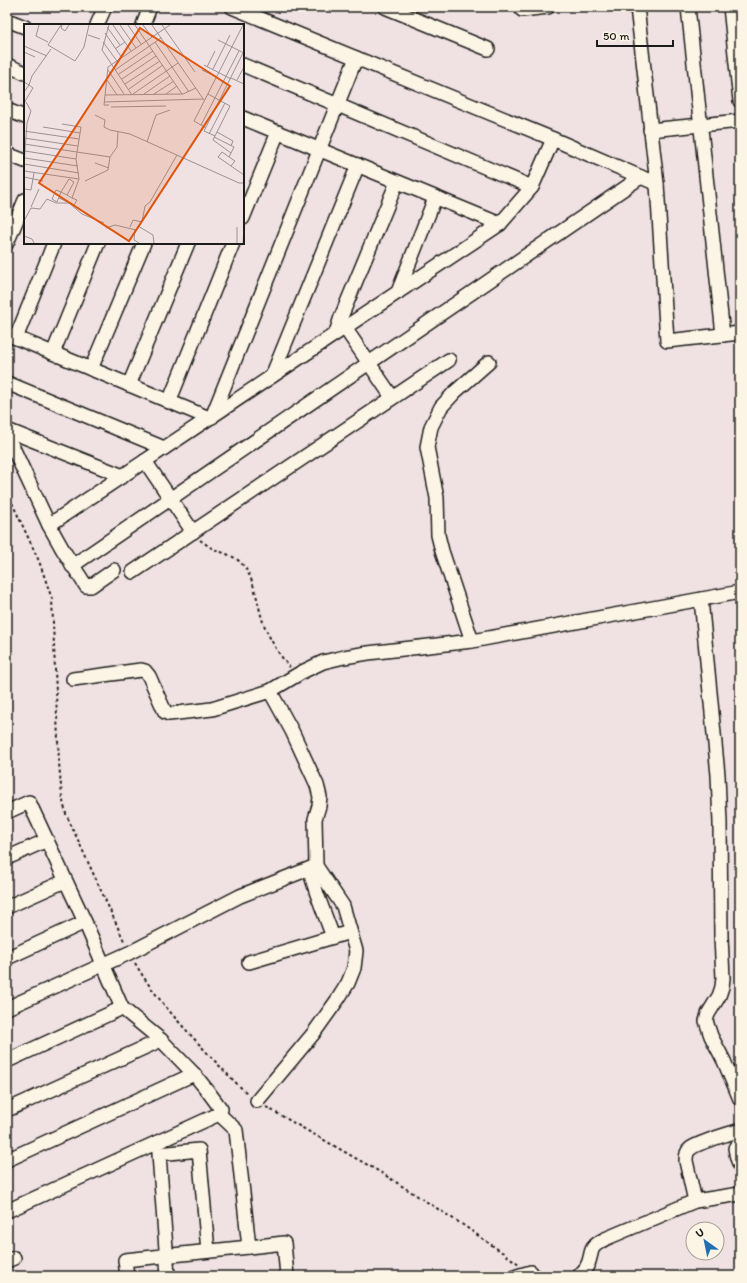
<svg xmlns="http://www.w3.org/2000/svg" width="747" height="1283" font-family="Itim,sans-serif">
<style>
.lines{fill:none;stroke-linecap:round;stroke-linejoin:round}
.minor-casing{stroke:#1c1c1c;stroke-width:16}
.path{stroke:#1c1c1c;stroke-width:2;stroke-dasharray:3 3;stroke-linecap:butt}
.minor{stroke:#fcf5e5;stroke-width:13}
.inset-road{fill:none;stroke:#9b9293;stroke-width:1}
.view{fill:#de560d;fill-opacity:0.15;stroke:#de560d;stroke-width:2}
.inset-edge{fill:none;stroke:#1c1c1c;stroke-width:2}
</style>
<rect width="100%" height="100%" fill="#f0e1e3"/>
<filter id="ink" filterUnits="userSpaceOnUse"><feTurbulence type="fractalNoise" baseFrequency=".025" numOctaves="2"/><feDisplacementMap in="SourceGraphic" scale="8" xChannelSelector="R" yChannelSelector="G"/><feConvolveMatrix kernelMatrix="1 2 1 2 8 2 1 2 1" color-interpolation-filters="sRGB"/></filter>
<g filter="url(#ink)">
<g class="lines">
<defs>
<g id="minor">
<polyline points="232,7 553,139 657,184"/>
<polyline points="385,7 488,49"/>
<polyline points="637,7 657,184 667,341 740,333"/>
<polyline points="688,7 723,335"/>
<polyline points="730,7 740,101"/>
<polyline points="522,10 548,7"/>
<polyline points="7,20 25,27"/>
<polyline points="97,25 105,7"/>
<polyline points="143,25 150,7"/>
<polyline points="7,65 25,73"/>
<polyline points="243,65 532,187"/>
<polyline points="7,110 25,117"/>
<polyline points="243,118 500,224"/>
<polyline points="650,130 740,121"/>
<polyline points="7,154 25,161"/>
<polyline points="243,218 278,132"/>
<polyline points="7,243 25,200"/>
<polyline points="398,292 435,198"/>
<polyline points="345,328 392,397"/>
<polyline points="336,333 341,317 397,182"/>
<polyline points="7,334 209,418"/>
<polyline points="16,338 54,243"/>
<polyline points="53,353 98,243"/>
<polyline points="91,369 144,243"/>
<polyline points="272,376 358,165"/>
<polyline points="7,383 164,448"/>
<polyline points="129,385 188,243"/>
<polyline points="169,402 233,243"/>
<polyline points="212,417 356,58"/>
<polyline points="7,430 123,476"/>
<polyline points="7,435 49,525 63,550 86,586 91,586 114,570"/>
<polyline points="145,461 193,532"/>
<polyline points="49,525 500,224 532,187 553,139"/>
<polyline points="72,566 641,177"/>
<polyline points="133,572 449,360"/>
<polyline points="701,599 718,775 720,823 721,937 723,978 722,987 719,996 708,1014 706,1021 711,1036 724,1061 740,1099"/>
<polyline points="472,641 442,551 438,535 437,498 427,447 431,427 441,407 455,392 489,362"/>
<polyline points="73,679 141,670 145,671 149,676 165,712 169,714 212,709 270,691 302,672 323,662 344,657 368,653 472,641 740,592"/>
<polyline points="7,812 29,802 85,922 122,1008 161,1040 194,1074 207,1090 221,1109 219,1114 7,1211"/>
<polyline points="7,858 47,840"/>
<polyline points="309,869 317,894 333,937"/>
<polyline points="7,907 65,881"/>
<polyline points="7,958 85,922"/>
<polyline points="249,962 350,932"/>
<polyline points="7,1008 129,953 240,896 316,866"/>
<polyline points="7,1061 122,1008"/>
<polyline points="257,1101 313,1034 338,999 348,983 354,968 356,951 343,906 316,866 315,819 319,806 320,797 317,785 292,731 270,691"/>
<polyline points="7,1110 161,1040"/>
<polyline points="740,1142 735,1148 737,1158 740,1166"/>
<polyline points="7,1160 194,1074"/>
<path d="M695,1201L686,1161C686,1157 686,1152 690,1149C698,1142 729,1134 740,1130"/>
<polyline points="249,1247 284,1243 287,1276"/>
<polyline points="7,1261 14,1258"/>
<polyline points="127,1276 125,1260 249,1247 236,1130 219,1114"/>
<polyline points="168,1276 159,1154 199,1150 208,1251"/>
<polyline points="517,1276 531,1272"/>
<path d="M579,1276C581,1273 584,1271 586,1268C595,1253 585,1249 605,1239L695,1201L740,1194"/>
</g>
</defs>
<use href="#minor" class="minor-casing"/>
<g class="path">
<polyline points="7,492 39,561 52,599 59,763 62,797 66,814 125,943"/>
<path d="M200,540C203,542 207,545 210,547C220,553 232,554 240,562C255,576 257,604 263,622C269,638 278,654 290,667"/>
<path d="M135,963C152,993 175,1018 198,1043C214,1060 230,1078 248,1094"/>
<polyline points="266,1107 380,1172 463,1225 519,1264"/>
</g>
<use href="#minor" class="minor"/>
</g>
</g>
<g transform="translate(24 24)">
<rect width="220" height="220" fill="#f0e1e3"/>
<path class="inset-road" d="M15,1L12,12L24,18M37,1L24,21L51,37L60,23L65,1M38,1L37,4L41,7L45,1M85,1L78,26L108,71M89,1L107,27M96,1L112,24M104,1L117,20M111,1L158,70M119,1L128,13M128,1L180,76M138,1L171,48M83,3L96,21M81,9L98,34M64,11L76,15M194,16L220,29M79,18L93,37M131,18L165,68M0,22L23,32M91,25L101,18M0,28L11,33M180,41L207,55M183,43L191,27M189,45L206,11M84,46L100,70M91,46L137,14M178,46L193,53M95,50L129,27M207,54L220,60M98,55L132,32M83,56L93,71M213,56L220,43M0,58L5,61L0,68M101,60L136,37M105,65L139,41M109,70L154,39M120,70L146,52M130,70L150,57M142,70L153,62M184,70L206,82L189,116L207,129M81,71L159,70L172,64M80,78L179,75M0,79L9,64L5,61L8,52L27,25M85,81H80L84,43L146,1M87,83L142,82M71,91L81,96L80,103L86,106L106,110L215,159H220M177,101L215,27M19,103L56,109M182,104L170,97L219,1M0,107L55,115M193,108L209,117L207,122M185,110L201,79M191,112L180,107L219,29M190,113L210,123L205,133M0,114L54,122M123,118L132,91L146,86M0,120L86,133M1,127L52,135M1,134L54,142M71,139L85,144M0,140L55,149M0,141L3,99L7,87L2,78M207,142L211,137L198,128L194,133L220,151M0,147L55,155L52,135L57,103L38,100M0,153L19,157M61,157L84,146L86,133L93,123L94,108M0,165L7,166L10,149M43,171L50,158L45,155L37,168L33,178L28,175L32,166L37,168L43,171L48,174L55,155M35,174L50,181L53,176L48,174M7,183L15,165M0,197L7,184L16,185L23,175L32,179H45L58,190L80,199M106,203L109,196L118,198M82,204L91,201L112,206L114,203M111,205L110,216L115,219M0,212L8,215L10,219M130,219L129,211L114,202L118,198L121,182L126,178L153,131M213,219V203M219,219L220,203"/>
<path class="view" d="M116,4L206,62L105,217L15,159Z"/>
<rect width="220" height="220" class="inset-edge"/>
</g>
<rect width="747" height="1283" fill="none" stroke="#fcf5e5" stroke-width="24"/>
<rect x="12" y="12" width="723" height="1259" fill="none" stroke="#1c1c1c" stroke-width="1.5" filter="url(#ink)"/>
<g transform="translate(705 1241) rotate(327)"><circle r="19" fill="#fcf5e5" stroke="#a29e95"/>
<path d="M0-3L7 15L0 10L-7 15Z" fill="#1f6fb2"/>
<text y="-6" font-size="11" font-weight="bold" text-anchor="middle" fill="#1c1c1c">U</text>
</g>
<path d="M597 40v6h76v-6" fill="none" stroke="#1c1c1c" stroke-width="2"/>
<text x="603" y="40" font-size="12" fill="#1c1c1c" stroke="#fcf5e5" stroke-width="3" paint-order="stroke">50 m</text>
</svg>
